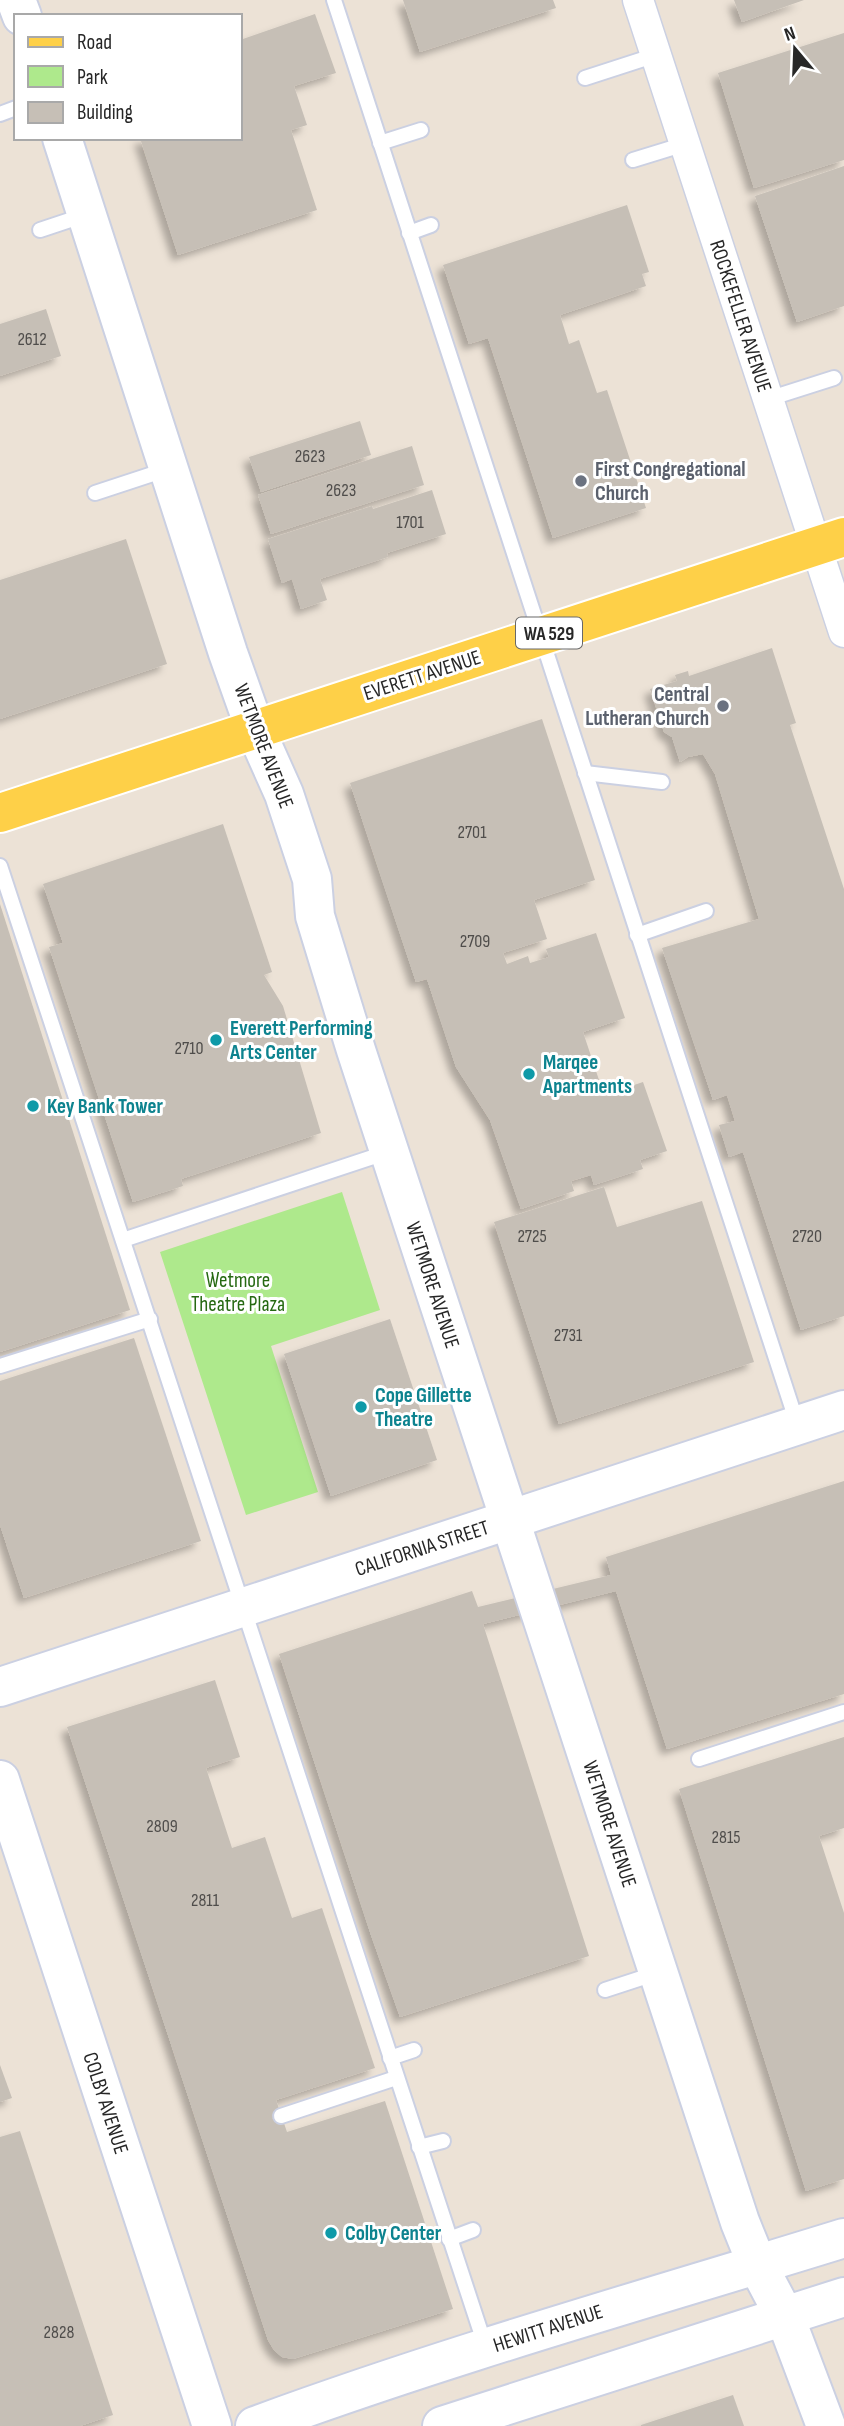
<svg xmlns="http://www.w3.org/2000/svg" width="844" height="2426" font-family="'Sofia Sans Condensed',sans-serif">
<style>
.green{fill:#aee98c}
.building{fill:#c6bfb6;filter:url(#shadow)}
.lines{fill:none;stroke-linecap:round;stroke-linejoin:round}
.lane-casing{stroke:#cbd0e2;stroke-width:18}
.street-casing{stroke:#cbd0e2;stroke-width:33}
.secondary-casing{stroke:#cbd0e2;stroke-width:42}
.primary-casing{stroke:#fff;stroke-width:42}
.lane{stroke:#fff;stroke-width:14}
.street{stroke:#fff;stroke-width:30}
.secondary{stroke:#fff;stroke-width:38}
.primary{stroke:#fed048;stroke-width:38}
.worship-dot{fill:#6b7280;stroke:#fff;stroke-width:2.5}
.culture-dot{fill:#0f9aa8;stroke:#fff;stroke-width:2.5}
.labels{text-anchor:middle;stroke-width:6;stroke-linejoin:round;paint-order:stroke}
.number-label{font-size:18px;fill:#4f4d4b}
.shield{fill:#fff;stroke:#686868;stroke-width:2}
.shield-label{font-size:19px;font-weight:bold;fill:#272727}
.street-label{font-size:21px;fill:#272727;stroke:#fff}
.worship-label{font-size:21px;font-weight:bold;fill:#5b616d;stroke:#fff;text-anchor:start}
.culture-label{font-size:21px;font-weight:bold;fill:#0d838f;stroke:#fff;text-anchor:start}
.park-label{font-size:21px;fill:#266912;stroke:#fff}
</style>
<defs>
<filter id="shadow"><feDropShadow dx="-6" dy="6" stdDeviation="3.5" flood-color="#0004"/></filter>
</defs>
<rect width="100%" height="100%" fill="#ece2d6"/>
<polygon class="green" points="342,1192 380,1310 271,1346 318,1492 246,1515 160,1252"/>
<g class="building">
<polygon points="403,0 553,0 556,8 420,52"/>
<polygon points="734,0 804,0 742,22"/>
<polygon points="315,14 336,73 294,86 307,125 291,130 317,210 178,255 140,138 240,138 240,40"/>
<polygon points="844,33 844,160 754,188 718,73"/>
<polygon points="844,166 844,306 797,322 755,196"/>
<polygon points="627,205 649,272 642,274 646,286 560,315 569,344 579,340 597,393 607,390 646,508 553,538 488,338 469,344 443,265"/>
<polygon points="46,309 61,356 0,376 0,324"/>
<polygon points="360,421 371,455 261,492 249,457"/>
<polygon points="412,446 424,485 271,534 258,495"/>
<polygon points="432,490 446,534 387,553 388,557 320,579 327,600 301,609 292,579 282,583 268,539 372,506 373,509"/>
<polygon points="126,539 167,664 0,719 0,580"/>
<polygon points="772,648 796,723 790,725 844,889 844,1316 801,1330 743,1152 729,1157 719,1125 735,1121 727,1095 713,1100 662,948 759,919 715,774 703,754 688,757 680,762 672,737 664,732 650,689 677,681 675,675 688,671 689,676"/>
<polygon points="542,719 595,880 534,900 547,939 503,953 507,964 528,956 530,963 549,957 546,949 596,933 625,1018 583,1032 604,1095 643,1082 667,1151 640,1160 643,1169 594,1185 591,1175 571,1181 574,1191 521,1209 490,1120 456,1067 427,979 416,982 350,783"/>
<polygon points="223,824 272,972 264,975 283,1006 321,1133 181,1179 183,1186 133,1202 49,947 63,943 43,884"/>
<polygon points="0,904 130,1310 0,1352"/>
<polygon points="604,1187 617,1227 702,1201 754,1362 559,1424 494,1222"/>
<polygon points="390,1319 437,1460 331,1496 284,1354"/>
<polygon points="134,1338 201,1541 24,1598 0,1525 0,1381"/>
<polygon points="844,1481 844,1694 667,1749 616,1591 483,1624 589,1956 400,2017 371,1935 279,1654 472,1591 478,1607 611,1575 606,1557"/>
<polygon points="215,1680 240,1757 206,1768 232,1848 265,1837 292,1918 322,1908 375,2068 276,2100 287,2132 385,2101 453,2309 293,2359 282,2357 274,2350 268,2340 67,1727"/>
<polygon points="844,1737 844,1828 819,1836 844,1913 844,2179 806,2191 679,1789"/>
<polygon points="0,2065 12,2098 0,2102"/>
<polygon points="20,2131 113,2415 80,2426 0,2426 0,2137"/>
<polygon points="733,2395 744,2426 641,2426 641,2425"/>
</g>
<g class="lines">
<defs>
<g id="lane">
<polyline points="334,0 797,1423"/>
<polyline points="585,78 656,55"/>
<polyline points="0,114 16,108"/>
<polyline points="380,143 421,130"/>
<polyline points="633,160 685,144"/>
<polyline points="40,230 85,215"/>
<polyline points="409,233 431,225"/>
<polyline points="768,399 834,378"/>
<polyline points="95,493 168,469"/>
<polyline points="585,773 662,782"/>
<polyline points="0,866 485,2345"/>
<polyline points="637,935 706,911"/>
<polyline points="123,1240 388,1152"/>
<polyline points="0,1366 150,1319"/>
<polyline points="699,1759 844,1712"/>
<polyline points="605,1990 657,1973"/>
<polyline points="390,2058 414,2050"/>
<polyline points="281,2116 396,2078"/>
<polyline points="419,2147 443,2141"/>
<polyline points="449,2239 473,2230"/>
</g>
<polyline id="street" points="638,0 844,632"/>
<g id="secondary">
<polyline points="16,0 22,16"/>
<polyline points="62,138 228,653 255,729 284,794 312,879 315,916 356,1050 740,2222 757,2264 785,2317 826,2426"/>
<polyline points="0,1687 844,1410"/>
<polyline points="0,1780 212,2426"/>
<path d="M255,2426C448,2355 647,2299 844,2238"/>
<polyline points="442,2426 844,2297"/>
</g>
<polyline id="primary" points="0,813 844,537"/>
</defs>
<use href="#lane" class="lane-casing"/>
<use href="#street" class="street-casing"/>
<use href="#secondary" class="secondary-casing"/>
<use href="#primary" class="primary-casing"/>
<use href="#lane" class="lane"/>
<use href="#street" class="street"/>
<use href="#secondary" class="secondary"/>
<use href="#primary" class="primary"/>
</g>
<g class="worship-dot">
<circle cx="581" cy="481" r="7"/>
<circle cx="723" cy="706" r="7"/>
</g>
<g class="culture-dot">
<circle cx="216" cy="1040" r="7"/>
<circle cx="529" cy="1074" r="7"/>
<circle cx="33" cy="1106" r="7"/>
<circle cx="361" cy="1407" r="7"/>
<circle cx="331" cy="2233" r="7"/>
</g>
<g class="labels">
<g class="number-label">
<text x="32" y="345">2612</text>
<text x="310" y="462">2623</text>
<text x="341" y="496">2623</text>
<text x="410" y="528">1701</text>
<text x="472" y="838">2701</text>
<text x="475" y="947">2709</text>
<text x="189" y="1054">2710</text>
<text x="532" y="1242">2725</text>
<text x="807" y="1242">2720</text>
<text x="568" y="1341">2731</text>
<text x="162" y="1832">2809</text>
<text x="726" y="1843">2815</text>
<text x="205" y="1906">2811</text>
<text x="59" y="2338">2828</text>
</g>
<rect class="shield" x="516" y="617.5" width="66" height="31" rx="5"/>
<g class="shield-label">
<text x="549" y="640">WA 529</text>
</g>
<g class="street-label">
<text transform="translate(741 316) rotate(72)" y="7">ROCKEFELLER AVENUE</text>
<text transform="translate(422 675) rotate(-18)" y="7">EVERETT AVENUE</text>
<text transform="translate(264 746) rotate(69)" y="7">WETMORE AVENUE</text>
<text transform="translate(433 1285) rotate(72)" y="7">WETMORE AVENUE</text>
<text transform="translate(422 1548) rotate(-18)" y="7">CALIFORNIA STREET</text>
<text transform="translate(610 1824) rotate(72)" y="7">WETMORE AVENUE</text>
<text transform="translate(106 2103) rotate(72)" y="7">COLBY AVENUE</text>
<text transform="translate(548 2328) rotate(-18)" y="7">HEWITT AVENUE</text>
</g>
<g class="worship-label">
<text x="595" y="476">First Congregational<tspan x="595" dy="24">Church</tspan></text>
<text x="709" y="701" text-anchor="end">Central<tspan x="709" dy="24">Lutheran Church</tspan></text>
</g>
<g class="culture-label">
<text x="230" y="1035">Everett Performing<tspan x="230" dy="24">Arts Center</tspan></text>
<text x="543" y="1069">Marqee<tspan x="543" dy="24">Apartments</tspan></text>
<text x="47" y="1113">Key Bank Tower</text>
<text x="375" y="1402">Cope Gillette<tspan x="375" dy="24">Theatre</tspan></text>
<text x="345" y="2240">Colby Center</text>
</g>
<g class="park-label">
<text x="238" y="1287">Wetmore<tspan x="238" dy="24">Theatre Plaza</tspan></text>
</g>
</g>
<rect x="14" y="14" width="228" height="126" fill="#ffffff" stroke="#a9a9a9" stroke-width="2"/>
<rect x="28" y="37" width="35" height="10" fill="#fed048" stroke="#a9a9a9" stroke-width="2"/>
<text x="77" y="49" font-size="21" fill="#272727">Road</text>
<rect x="28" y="66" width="35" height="21" fill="#aee98c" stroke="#a9a9a9" stroke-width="2"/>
<text x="77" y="84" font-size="21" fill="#272727">Park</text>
<rect x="28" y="102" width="35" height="21" fill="#c6bfb6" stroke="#a9a9a9" stroke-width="2"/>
<text x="77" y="119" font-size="21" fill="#272727">Building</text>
<g transform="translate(795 49) rotate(341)" stroke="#ffffff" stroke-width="5" paint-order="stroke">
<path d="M0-5L12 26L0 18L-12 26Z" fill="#272727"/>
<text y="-10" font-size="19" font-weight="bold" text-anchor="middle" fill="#272727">N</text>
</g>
</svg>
